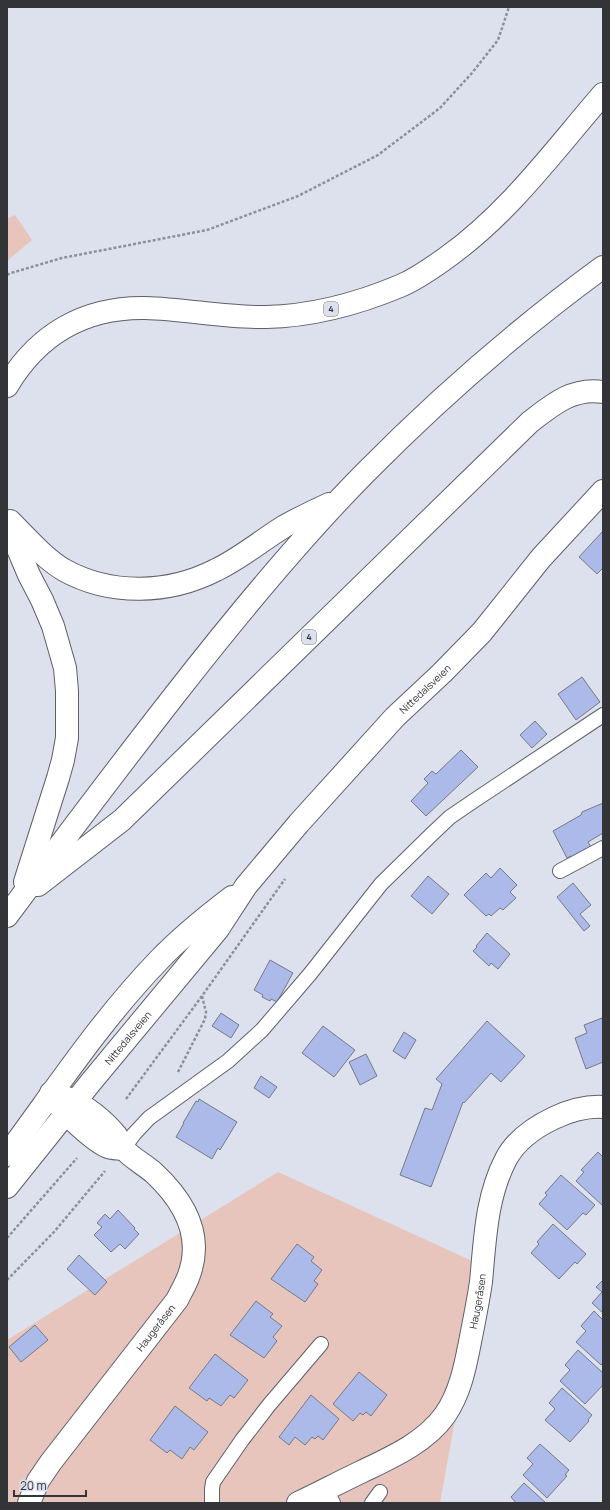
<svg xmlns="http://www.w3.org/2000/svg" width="610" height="1510" font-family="Manrope,sans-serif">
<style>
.green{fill:#e8c5bc}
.building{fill:#abbae9;stroke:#767a85}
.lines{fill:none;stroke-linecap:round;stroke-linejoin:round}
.lane-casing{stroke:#5d606b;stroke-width:16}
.street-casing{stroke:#5d606b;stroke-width:24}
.secondary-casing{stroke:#5d606b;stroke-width:24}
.highway-casing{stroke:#5d606b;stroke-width:24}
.path{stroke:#8c9098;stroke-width:2.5;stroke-dasharray:3 2;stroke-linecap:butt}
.lane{stroke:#fff;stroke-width:14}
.street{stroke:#fff;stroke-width:22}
.secondary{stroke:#fff;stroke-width:22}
.highway{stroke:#fff;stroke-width:22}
.labels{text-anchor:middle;stroke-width:3;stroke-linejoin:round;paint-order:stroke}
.shield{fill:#dde1ee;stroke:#65686f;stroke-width:1}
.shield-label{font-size:9px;font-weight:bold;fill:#323438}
.street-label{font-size:10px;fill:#323438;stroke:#dde1ee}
</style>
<rect width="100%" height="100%" fill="#dde1ee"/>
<g class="green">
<polygon points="15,215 32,240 7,261 7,219"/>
<polygon points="278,1172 483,1266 440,1503 7,1503 7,1340"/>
</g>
<g class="building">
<polygon points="603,531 603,568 597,574 579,557"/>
<polygon points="582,677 600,702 576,720 558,694"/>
<polygon points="535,721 547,734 532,748 520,735"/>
<polygon points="461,750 478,767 426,816 411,801 428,783 424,779 432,771 436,774"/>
<polygon points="603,803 603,833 588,842 591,847 572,858 571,856 567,858 553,831 581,815 582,812"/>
<polygon points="500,868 517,885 510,892 516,898 503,910 500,908 491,916 489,914 486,916 464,895 486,873 491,878"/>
<polygon points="428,876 449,894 432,914 411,896"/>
<polygon points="573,883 591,905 580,914 590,926 584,931 557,897"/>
<polygon points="487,933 510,954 498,969 491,963 489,966 473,951 477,947 476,946"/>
<polygon points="270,960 293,973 277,1002 271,999 270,1001 262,997 263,995 254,990"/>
<polygon points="221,1013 239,1025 231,1038 212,1026"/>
<polygon points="602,1018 603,1022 603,1062 586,1069 575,1038 587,1033 584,1025"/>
<polygon points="487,1021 525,1056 501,1082 491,1073 464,1103 463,1102 431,1187 400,1175 425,1108 432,1110 442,1084 436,1079"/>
<polygon points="323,1026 355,1050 334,1077 302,1053"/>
<polygon points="404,1032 416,1040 405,1059 393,1051"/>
<polygon points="366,1054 377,1076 360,1085 349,1062"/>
<polygon points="261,1076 277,1087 269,1098 254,1088"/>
<polygon points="199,1099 237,1122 220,1150 218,1148 212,1159 176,1137 184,1123 183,1123 196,1101 198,1102"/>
<polygon points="598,1152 603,1157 603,1206 576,1181 584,1172 581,1170"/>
<polygon points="561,1175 595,1205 586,1215 583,1213 567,1230 539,1204 547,1195 545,1193"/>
<polygon points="118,1210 135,1228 134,1229 139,1234 125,1249 120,1244 111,1252 94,1235 102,1227 97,1223 105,1214 110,1219"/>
<polygon points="553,1224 586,1254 577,1264 575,1262 559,1279 531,1253 539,1244 537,1242"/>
<polygon points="297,1244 314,1257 311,1261 322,1270 314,1281 318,1284 305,1302 271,1279"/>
<polygon points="79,1255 107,1282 95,1295 67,1269"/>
<polygon points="603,1280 603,1313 592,1303 602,1292 596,1287"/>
<polygon points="256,1301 273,1314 270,1317 282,1326 273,1337 277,1341 264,1358 230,1335"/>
<polygon points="594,1311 603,1320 603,1362 601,1365 576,1342 586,1331 581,1326"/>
<polygon points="35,1325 48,1340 21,1362 9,1347"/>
<polygon points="578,1350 603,1373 603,1385 585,1404 560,1381 570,1370 565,1365"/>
<polygon points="215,1354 248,1380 234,1398 230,1395 221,1406 209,1398 207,1401 189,1388"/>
<polygon points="359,1372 387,1395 371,1416 366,1412 363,1415 360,1413 353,1421 333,1404"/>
<polygon points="562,1388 592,1415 588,1420 589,1421 570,1442 545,1420 555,1409 549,1403"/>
<polygon points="311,1395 339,1419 323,1440 318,1436 315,1439 312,1437 305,1445 295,1437 289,1445 279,1437"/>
<polygon points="175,1406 208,1432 194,1450 190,1447 182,1459 170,1450 167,1453 150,1440"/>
<polygon points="540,1444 569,1470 565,1475 567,1476 547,1498 523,1475 533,1464 527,1458"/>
<polygon points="524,1483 546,1503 516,1503 511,1497"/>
</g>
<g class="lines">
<defs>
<g id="lane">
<polyline points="560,871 603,848"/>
<polyline points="123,1149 134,1134 149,1118 228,1061 262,1030 310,974 381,884 432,834 450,817 475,800 603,715"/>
<polyline points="326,1489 333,1503"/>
<polyline points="212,1503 212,1489 213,1482 242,1440 269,1405 321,1344"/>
<polyline points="372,1503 380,1492"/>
</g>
<g id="street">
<path d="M54,1098C62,1112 94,1141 108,1147C112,1149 119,1148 123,1149"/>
<path id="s1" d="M29,1503L38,1481L51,1462L177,1300C181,1292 186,1284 189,1275C204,1234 183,1200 154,1173C145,1165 130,1157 123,1148C120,1144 119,1139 116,1135C99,1115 76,1098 51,1093"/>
<path id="s2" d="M298,1503C319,1493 340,1482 361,1472C390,1458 425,1443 445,1415C460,1393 465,1368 470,1342C474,1322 478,1302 481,1282C485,1240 486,1197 506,1159C516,1140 535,1127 554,1118C569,1111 586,1106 603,1107"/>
</g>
<g id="secondary">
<path d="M7,1155C56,1089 101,1020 159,960C181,937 207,916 232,897"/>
<path id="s3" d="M7,1187L91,1082L218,929L246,886L299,823L395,717L442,673L482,632L541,558L603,491"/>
</g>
<g id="highway">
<path d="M7,386C38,334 85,307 145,308C186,309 226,318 266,317C313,316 357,304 400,286C417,279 432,268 446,258C509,213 553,152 603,94"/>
<path d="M10,521C27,538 44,558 64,570C111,596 169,594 216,570C241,558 262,540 285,526C299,518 314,511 329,504"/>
<polyline points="7,523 29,575 42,600 53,626 65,668 67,691 67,738 63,760 58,778 25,882"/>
<path d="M38,885L122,820L530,422C552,405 573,387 603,392"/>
<path d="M7,916C62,842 117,769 174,696C234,619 296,543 365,473C439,398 518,329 603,267"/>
</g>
</defs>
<use href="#lane" class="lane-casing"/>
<use href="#street" class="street-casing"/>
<use href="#secondary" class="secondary-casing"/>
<use href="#highway" class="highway-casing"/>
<g class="path">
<polyline points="7,275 11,273 62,258 207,230 298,196 378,155 440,108 472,73 498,40 509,7"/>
<polyline points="178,1072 205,1019 206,1012 202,996"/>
<polyline points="126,1099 202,996 285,879"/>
<polyline points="7,1238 77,1158"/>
<polyline points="7,1280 54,1232 105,1171"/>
</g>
<use href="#lane" class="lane"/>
<use href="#street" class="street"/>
<use href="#secondary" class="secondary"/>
<use href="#highway" class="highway"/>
</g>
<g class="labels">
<g class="shield">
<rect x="324" y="302" width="14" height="14" rx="3"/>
<rect x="302" y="630" width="14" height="14" rx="3"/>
</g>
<g class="shield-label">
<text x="331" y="312">4</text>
<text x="309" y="640">4</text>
</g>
<g class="street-label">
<text dy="4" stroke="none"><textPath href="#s3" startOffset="651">Nittedalsveien</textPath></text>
<text dy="4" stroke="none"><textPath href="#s3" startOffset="192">Nittedalsveien</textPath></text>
<text dy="4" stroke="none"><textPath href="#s2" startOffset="292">Haugeråsen</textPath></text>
<text dy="4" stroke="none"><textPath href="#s1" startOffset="217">Haugeråsen</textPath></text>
</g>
</g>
<rect width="610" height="1510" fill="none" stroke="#323438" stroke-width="16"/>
<path d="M14 1490v6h72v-6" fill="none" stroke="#323438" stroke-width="2"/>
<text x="20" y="1490" font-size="12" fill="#323438" stroke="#dde1ee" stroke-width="3" paint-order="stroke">20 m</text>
</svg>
